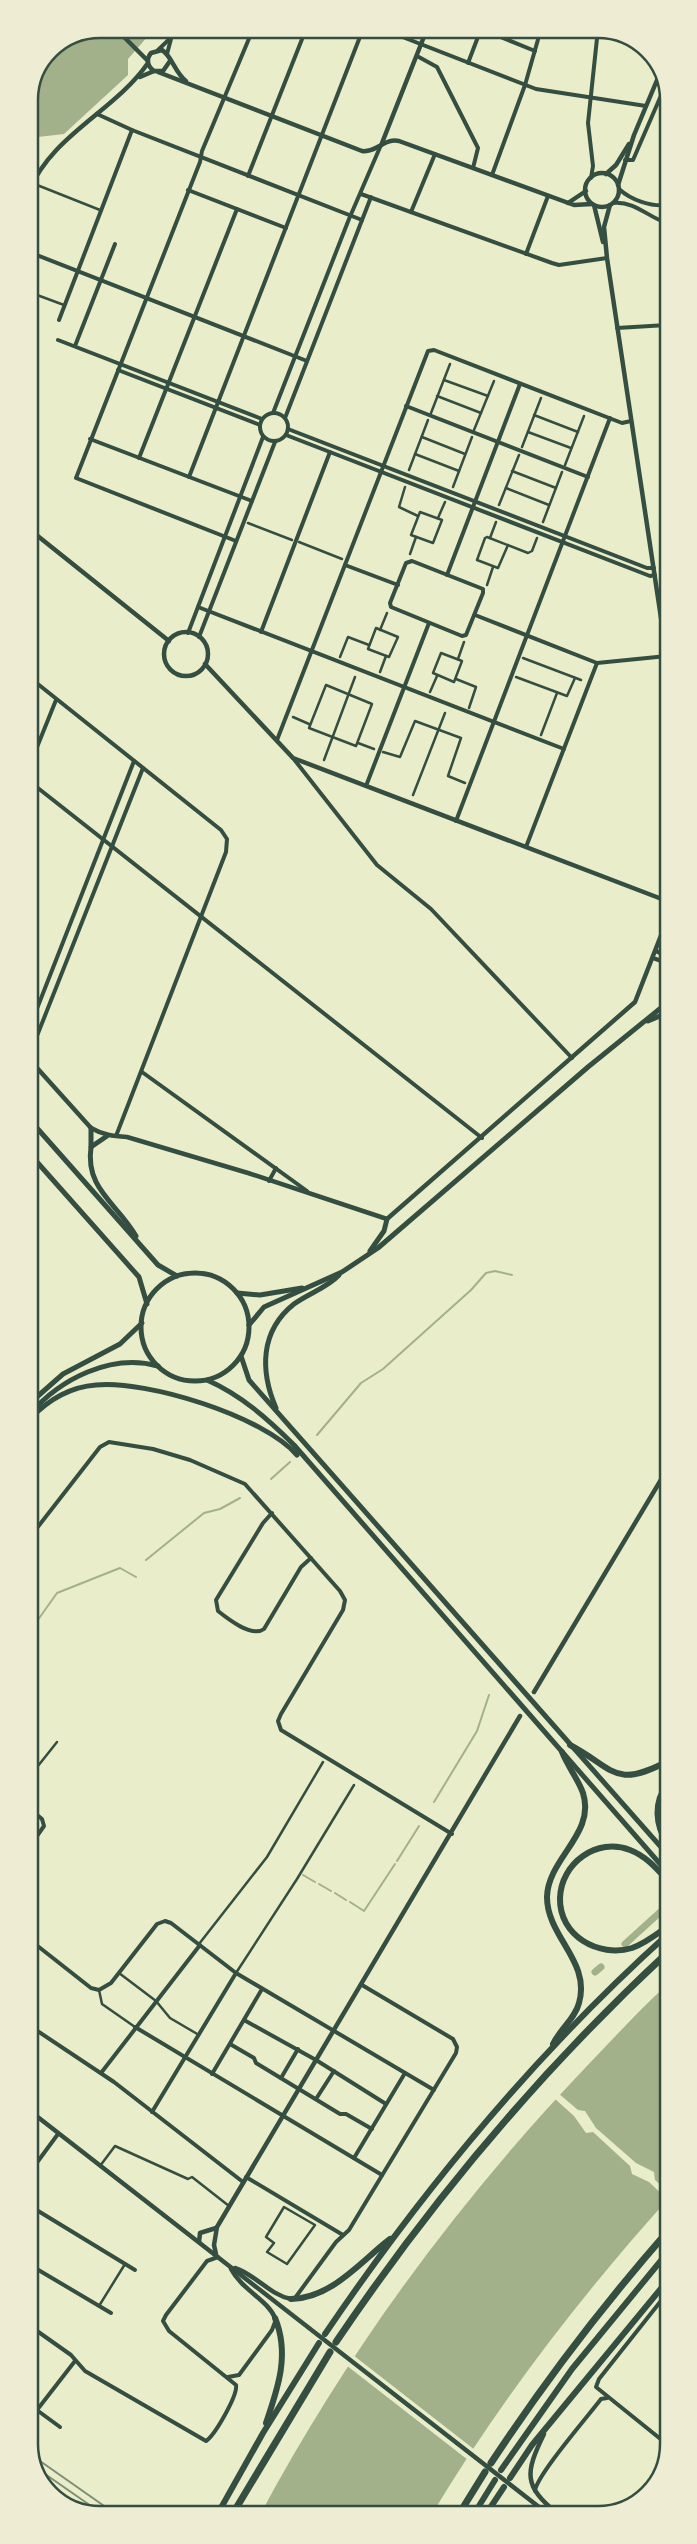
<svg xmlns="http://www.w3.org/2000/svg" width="697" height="2544" font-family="'Source Serif 4',serif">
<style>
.water{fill:#a3b18a}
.pier{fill:#e9edc9}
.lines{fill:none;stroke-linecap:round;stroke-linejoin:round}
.stream{stroke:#a3b18a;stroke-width:2}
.canal{stroke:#a3b18a;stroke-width:7}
.service{stroke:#344e41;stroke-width:2}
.pedestrian{stroke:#344e41;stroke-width:2.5}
.minor{stroke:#344e41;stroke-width:4}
.tertiary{stroke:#344e41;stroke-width:4.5}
.secondary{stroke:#344e41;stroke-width:5}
.trunk{stroke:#344e41;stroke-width:6}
.motorway{stroke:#344e41;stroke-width:7}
.rail{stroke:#7c8e77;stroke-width:2}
.rim{fill:none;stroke:#344e41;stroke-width:2.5}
</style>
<rect width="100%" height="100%" fill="#e9edc9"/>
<g class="water">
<polygon points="100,29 167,29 161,36 148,36 128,59 128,75 64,134 29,138 29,99 45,61 67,42"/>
<path d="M668,1984V2199C580,2297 500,2401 432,2514L260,2515C347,2352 458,2201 586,2067C613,2039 639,2010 668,1984Z"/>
</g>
<g class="pier">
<polygon points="558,2093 578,2110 585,2111 596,2128 636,2163 654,2172 655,2180 668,2192 668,2200 649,2182 632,2174 630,2166 593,2132 586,2133 574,2116 554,2098"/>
<polygon points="353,2355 475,2450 468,2460 346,2365"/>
</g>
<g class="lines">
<g class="stream">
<polyline points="317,1435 361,1383 383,1369 471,1290 486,1273 495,1271 512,1275"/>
<polyline points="271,1479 290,1462"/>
<polyline points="146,1560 204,1513 220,1509 240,1498"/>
<polyline points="30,1631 57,1593 120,1568 136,1577"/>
<polyline points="434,1802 477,1731 489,1695"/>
<polyline points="397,1861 419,1826"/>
<polyline points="303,1875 315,1882"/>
<polyline points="319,1884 331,1891"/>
<polyline points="335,1893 346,1900"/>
<polyline points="350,1902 364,1911 395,1864"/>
<polyline points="629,1943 668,1907"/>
<polyline points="596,1974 602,1968"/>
</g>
<g class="canal">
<polyline points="625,1944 668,1905"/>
<polyline points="595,1972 601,1967"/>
</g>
<polyline class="service" points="29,428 34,428"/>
<g class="pedestrian">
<polyline points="32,183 100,210"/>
<polyline points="29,292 64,305"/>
<polyline points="444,380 488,396"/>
<polyline points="437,396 481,413"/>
<polyline points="431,413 450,364"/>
<polyline points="534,415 578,432"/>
<polyline points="474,430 494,381"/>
<polyline points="528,432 571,448"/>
<polyline points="422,437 465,454"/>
<polyline points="522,447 541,398"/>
<polyline points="415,454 459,471"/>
<polyline points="565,465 584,416"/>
<polyline points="409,470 428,420"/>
<polyline points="512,471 556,488"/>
<polyline points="405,487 399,507 418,516"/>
<polyline points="453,487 472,437"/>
<polyline points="506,488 549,505"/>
<polyline points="499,505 519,455"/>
<polygon points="420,512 442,520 433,543 411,535"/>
<polyline points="438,518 445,502"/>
<polyline points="543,522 562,472"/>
<polyline points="248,523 292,540"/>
<polyline points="490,538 496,522"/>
<polyline points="299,542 342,559"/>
<polyline points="508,545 498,568 477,560 485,538 487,537 528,553 532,551 537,538"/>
<polyline points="410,554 416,537"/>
<polyline points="487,585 493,567"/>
<polygon points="376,628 398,637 389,657 368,649"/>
<polyline points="380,630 387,613"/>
<polygon points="441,653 462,661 454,682 433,673"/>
<polyline points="340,657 348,637 369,645"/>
<polyline points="523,658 581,680"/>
<polyline points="458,659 464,642"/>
<polyline points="380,672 386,656"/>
<polyline points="516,677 567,696 575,678"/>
<polyline points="456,679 476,687 469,708"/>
<polygon points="326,685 372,704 356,746 309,728"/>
<polyline points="430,692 437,676"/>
<polyline points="293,717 309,724"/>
<polyline points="541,735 557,693"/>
<polyline points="358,743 374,749"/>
<polyline points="383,752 400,757 415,721 461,738 448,776 465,783"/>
<polyline points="324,760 355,677"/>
<polyline points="413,795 445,713"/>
<polyline points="30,1776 57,1742"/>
<polyline points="199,1944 267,1857 323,1762"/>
<polyline points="119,1973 156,2001 170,2018 199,2035"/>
<polyline points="236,1973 297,1879 354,1785"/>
<polyline points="99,1990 102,2004 135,2027"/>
<polyline points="100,2166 115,2146 188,2179 192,2177 229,2206"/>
<polygon points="284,2207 315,2225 287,2264 267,2252 274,2243 266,2237"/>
<polyline points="99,2306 125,2264"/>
</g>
<g class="minor">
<polyline points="239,29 249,37"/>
<polyline points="382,29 536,89 646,106"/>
<polyline points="481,29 535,51"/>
<polyline points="158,50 180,29"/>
<polyline points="48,54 57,47"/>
<polyline points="167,54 171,39"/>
<polyline points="417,56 437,67 478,148 473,168"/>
<polyline points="468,63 481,29"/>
<polyline points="97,114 132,130 362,220"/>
<polyline points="29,155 33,160 29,169"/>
<polyline points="625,160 633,160 666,84"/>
<polyline points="492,175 525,85 541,29"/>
<polyline points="248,176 306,29"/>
<polyline points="591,178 593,166 588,123 598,29"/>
<path d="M619,189C631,200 651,207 667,205"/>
<polyline points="188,190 286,228"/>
<polyline points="361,194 552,263 559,265 607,258"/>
<path d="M613,203C636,201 647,217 667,223"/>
<polyline points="411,212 435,154"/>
<polyline points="29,252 307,361"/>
<polyline points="526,254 548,196"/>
<polyline points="59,320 132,130"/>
<polyline points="617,328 667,325"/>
<polyline points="58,340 262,419"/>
<polyline points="75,346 115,244"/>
<polyline points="118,370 260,425"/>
<polyline points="406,406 588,477"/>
<circle cx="274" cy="427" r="14"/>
<polyline points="273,413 349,219 381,145"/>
<polyline points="285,418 371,197"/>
<polyline points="288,429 647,568 654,568"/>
<polyline points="286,435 650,576 655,575"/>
<polyline points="90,439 252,501"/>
<polyline points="139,458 237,209"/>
<polyline points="189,477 363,29"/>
<polyline points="236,541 76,478 200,162 202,151 253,29"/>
<polygon points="412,561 483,589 483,593 466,635 462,636 391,607 390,603 406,563"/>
<polyline points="345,565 398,585"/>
<polyline points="447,575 520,384"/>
<polyline points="659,601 667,600"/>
<polyline points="198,607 564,749"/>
<polyline points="475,615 597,663 667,656"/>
<polyline points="261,632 330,452"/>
<polyline points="188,633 263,437"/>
<polyline points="199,637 275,442"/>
<polyline points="29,677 221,830 227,839 226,852 116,1136"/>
<polyline points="277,740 428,351 434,350 622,423 631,421"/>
<polyline points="293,758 377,865 431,909 572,1058"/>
<polyline points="29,767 56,700"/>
<polyline points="29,781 482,1138"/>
<polyline points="366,786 429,623"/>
<polyline points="456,821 610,418"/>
<polyline points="526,847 597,663"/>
<polyline points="29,1029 134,761"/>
<polyline points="29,1056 143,768"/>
<polyline points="142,1072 307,1191"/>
<polyline points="269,1181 276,1168"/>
<path d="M272,1513L263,1523L216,1600L218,1611C228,1619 252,1638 264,1629L301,1567L311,1558"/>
<polyline points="30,1537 100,1447 109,1442 153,1449 190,1460 245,1484 340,1591 345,1600 343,1610 281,1714 278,1721 281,1730 452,1834"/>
<polyline points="30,1809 42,1819 44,1826 30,1846"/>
<polyline points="30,1940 91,1988 99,1990 111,1983 157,1924 165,1921 171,1923 236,1973 434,2090"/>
<polyline points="244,2020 316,2060 386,2104"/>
<polyline points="30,2026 114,2082 243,2182"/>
<polyline points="135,2027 382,2175"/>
<polyline points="230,2044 254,2058 256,2063 340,2114 346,2114 372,2129"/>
<polyline points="101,2073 200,1945"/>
<polyline points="212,2074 262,1989"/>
<polyline points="281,2078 298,2049"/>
<polyline points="316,2099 334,2071"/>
<polyline points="152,2112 236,1973"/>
<polyline points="354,2158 405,2073"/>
<polyline points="30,2172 58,2134"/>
<polyline points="246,2177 343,2235"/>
<polyline points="30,2206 135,2270"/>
<polyline points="30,2265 111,2313"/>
<polyline points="295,2298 336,2242 349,2230 456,2053 457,2047 453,2039 362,1985"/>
<path d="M30,2326L71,2355L85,2371L206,2441C215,2435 238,2395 236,2385L169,2331L163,2321L166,2315L207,2261L218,2257"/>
<polyline points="228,2377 239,2375 272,2330 275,2322"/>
<polyline points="30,2405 60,2427"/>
<polyline points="30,2419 75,2361"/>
<polyline points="668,2445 596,2387 599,2379 668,2292"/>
<path d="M535,2491C536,2476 589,2415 601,2399L607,2398"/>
</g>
<g class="tertiary">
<polyline points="116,29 148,61"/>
<path d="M154,71C147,66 146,59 151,53L162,50C172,56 175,73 186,81"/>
<path d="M158,72L362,151C376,153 384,138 399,141L574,205L592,204"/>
<polyline points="140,77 154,71 163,71 170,61"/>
<polyline points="382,143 427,29"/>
<circle cx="602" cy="190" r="17"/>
<polyline points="606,174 616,165 629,144"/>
<polyline points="618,185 634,135 660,73"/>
<path d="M29,191C53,134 114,112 148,63"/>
<polyline points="568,203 586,191"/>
<polyline points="594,205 603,242"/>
<polyline points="610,205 604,227 607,258 667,658"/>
<polyline points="29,529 169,641"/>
<circle cx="186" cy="654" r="22"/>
<polyline points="205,664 293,758 667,901"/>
<polyline points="656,951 667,956"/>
<polyline points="653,958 667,963"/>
<path d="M29,1059L91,1128C103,1135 113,1136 127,1137L248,1173L387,1219L635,1002L667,920"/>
<polyline points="534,1692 668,1468"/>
<polyline points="30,2111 548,2514"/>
<polyline points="199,2242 200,2233 216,2228"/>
<polyline points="216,2254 214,2245 217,2227 520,1716"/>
<path d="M235,2268C256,2275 270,2295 291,2299"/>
<path d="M231,2269C242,2290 268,2300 275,2318"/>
<path d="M544,2434C525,2473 523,2486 558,2514"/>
</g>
<g class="secondary">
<polyline points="648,1021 667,1013"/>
<polyline points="29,1119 158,1265 177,1276"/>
<polyline points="91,1128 91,1147"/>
<path d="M107,1136L91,1147C85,1189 117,1203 136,1236"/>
<polyline points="29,1153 139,1277 147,1304"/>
<polyline points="370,1251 384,1231 387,1219"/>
<circle cx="195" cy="1327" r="54"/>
<polyline points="237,1293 260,1295 302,1288"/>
<polyline points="249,1325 264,1307 342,1272 378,1248 588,1067 667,1003"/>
<polyline points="241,1356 249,1380 668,1855"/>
<path d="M207,1380C241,1395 268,1419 294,1445L668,1873"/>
<polyline points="30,1403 63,1374 120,1344 142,1323"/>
<path d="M276,1408C260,1371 260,1331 294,1304C309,1293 327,1288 339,1275"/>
<path d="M30,1414C60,1379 111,1353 158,1366"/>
<path d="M30,1419C47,1401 70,1387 96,1385C147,1380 263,1416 297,1455"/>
</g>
<g class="trunk">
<path d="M570,1745C614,1768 614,1790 668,1761"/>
<path d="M668,1783C653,1802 655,1825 668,1845"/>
<path d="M668,1881C657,1869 646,1856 630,1850C597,1837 561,1863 560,1898C559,1936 599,1958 632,1948C646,1943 657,1934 668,1926"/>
<path d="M553,2044C560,2029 575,2019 579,2003C591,1961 547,1937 547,1897C548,1858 596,1834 583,1793C578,1779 568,1767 562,1752"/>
<path d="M291,2299C332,2298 360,2262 390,2239"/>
<path d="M325,2334C424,2188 537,2052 668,1934"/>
<path d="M266,2423C278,2388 290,2354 275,2318"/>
<polyline points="501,2470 572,2369 668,2252"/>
<polyline points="510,2478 532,2445 668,2280"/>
<polyline points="474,2514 495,2480"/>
<polyline points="486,2514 504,2487"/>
<polyline points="217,2515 263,2433 319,2343"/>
</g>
<g class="motorway">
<path d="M336,2342C432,2200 542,2069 668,1952"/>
<path d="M491,2463C545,2381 604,2304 668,2231"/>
<polyline points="459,2514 485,2472"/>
<polyline points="232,2515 330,2352"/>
</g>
<g class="rail">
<polyline points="30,2454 117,2515"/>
<polyline points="35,2467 104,2515"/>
</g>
</g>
<path d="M0 0H697V2544H0ZM100 38H598A62 62 0 0 1 660 100V2444A62 62 0 0 1 598 2506H100A62 62 0 0 1 38 2444V100A62 62 0 0 1 100 38Z" fill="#eeecd3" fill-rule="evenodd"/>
<path class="rim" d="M100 38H598A62 62 0 0 1 660 100V2444A62 62 0 0 1 598 2506H100A62 62 0 0 1 38 2444V100A62 62 0 0 1 100 38Z"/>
</svg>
